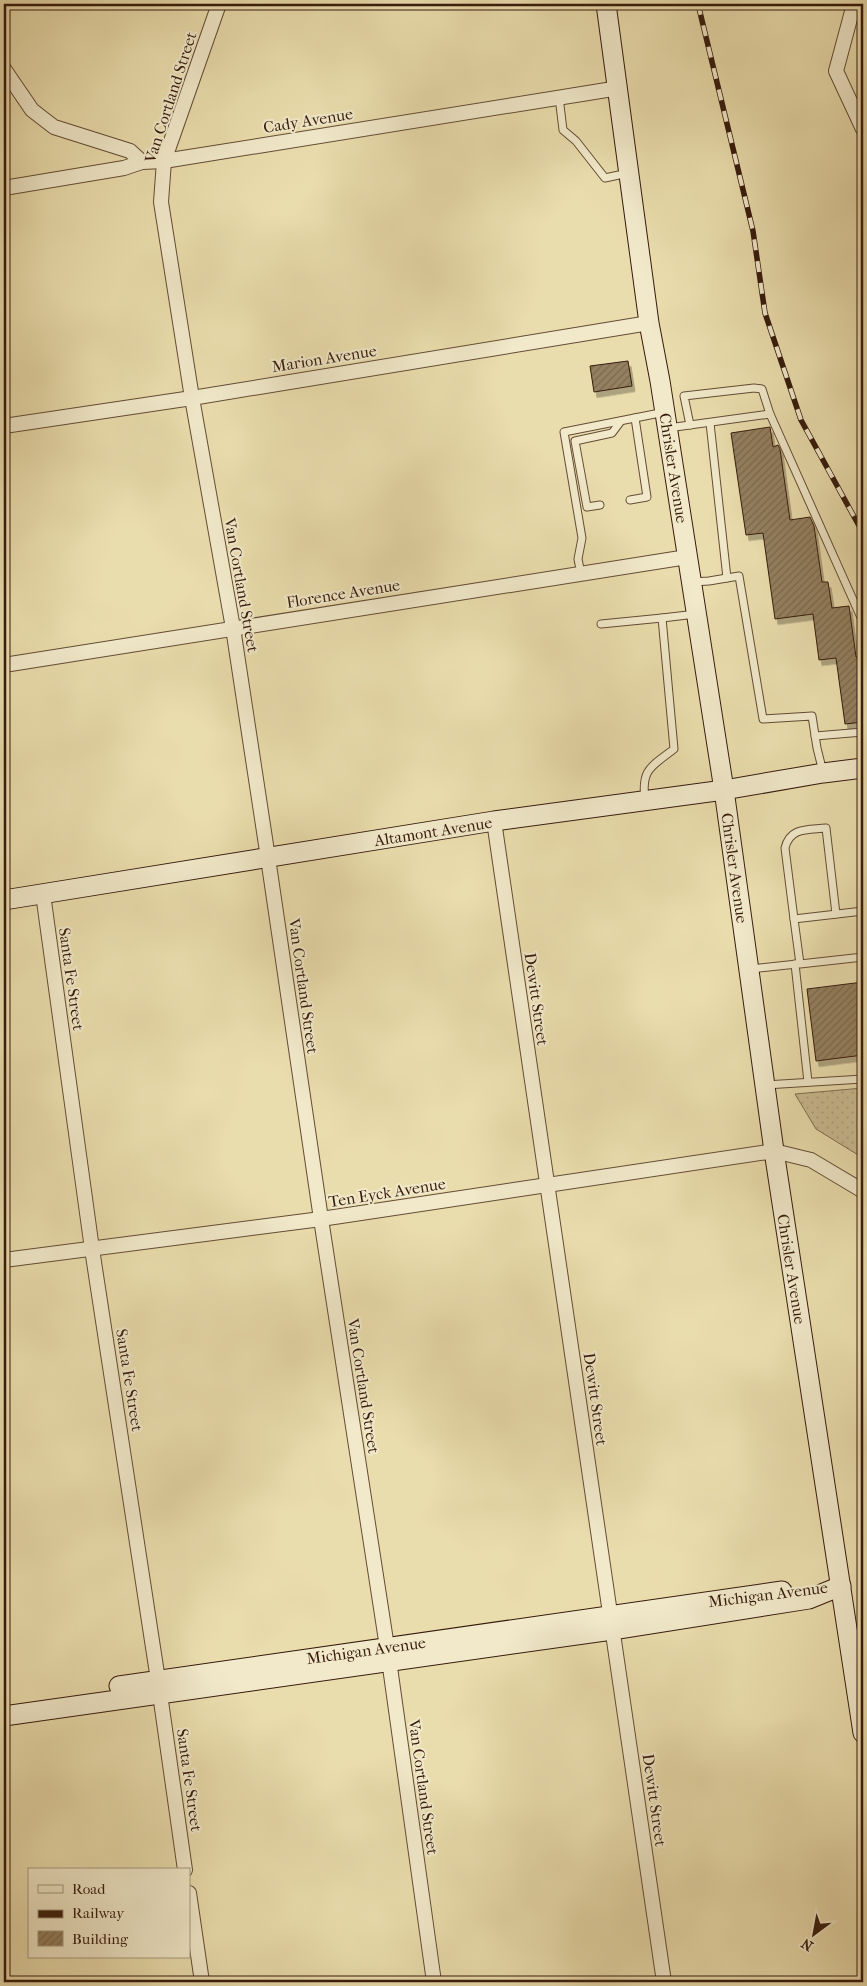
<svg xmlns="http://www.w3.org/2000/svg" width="867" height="1986" font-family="'IM FELL French Canon',serif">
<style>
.green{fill:url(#green-dots);stroke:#806c50}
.building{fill:url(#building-hatch);stroke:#361b0d;filter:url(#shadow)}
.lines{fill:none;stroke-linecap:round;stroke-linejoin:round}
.lane-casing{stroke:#634c35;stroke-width:9}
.street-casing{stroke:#634c35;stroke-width:16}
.secondary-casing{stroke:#361b0d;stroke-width:21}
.lane{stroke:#f1e9ca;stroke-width:7}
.street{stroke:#f1e9ca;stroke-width:14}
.secondary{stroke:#f1e9ca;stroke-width:19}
.rail-casing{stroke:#361b0d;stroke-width:5.5}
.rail{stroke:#f1e9ca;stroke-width:4;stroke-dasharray:11;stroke-linecap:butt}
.labels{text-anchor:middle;stroke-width:4;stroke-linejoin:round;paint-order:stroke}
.street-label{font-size:16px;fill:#361b0d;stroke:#f1e9ca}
</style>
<defs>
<pattern id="green-dots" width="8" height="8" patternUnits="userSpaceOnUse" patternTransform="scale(1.25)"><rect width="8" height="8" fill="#cbbc92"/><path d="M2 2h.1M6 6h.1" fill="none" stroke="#afa17d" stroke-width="1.8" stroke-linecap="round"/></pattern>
<pattern id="building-hatch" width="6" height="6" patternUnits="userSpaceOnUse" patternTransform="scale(1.25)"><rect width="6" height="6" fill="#948060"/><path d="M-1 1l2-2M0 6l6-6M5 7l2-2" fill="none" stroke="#7a684e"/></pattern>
<filter id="shadow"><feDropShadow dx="3" dy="5.5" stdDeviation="0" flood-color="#0004"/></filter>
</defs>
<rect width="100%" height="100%" fill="#eaddad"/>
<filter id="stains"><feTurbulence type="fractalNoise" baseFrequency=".004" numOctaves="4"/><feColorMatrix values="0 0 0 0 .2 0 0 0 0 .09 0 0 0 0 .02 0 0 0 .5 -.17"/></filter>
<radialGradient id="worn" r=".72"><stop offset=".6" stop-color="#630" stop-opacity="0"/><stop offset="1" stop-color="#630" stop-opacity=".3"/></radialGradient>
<polygon class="green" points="863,1088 863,1158 816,1129 795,1094"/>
<g class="building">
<polygon points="628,361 632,386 594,392 590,366"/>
<polygon points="770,427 773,447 778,445 780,449 790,520 810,517 814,526 822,582 828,582 832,608 849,606 856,657 863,656 863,722 845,724 836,658 819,660 813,614 775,619 763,533 746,535 731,433"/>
<polygon points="863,982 863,1055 816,1061 807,989"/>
</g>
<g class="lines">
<defs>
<g id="lane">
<polyline points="559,97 563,130 576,141 605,178 628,173"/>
<polyline points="710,423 727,578"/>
<polyline points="690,425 684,396 754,388 762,389 770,414 863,622"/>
<polyline points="668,428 770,414"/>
<polyline points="630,500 647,497 635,418"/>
<polyline points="600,505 587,507 575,441 612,433 621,421"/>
<polyline points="581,574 578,559 582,538 564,432 665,412"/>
<polyline points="692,582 709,581 739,576 763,719 812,716 817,748 823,772"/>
<polyline points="662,618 696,614"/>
<path d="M601,624L662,618L674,749C651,767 641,769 645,800"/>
<polyline points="815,736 863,732"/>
<polyline points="863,911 794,919 800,964 863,957"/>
<path d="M794,919L785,848C790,827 808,830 826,828L836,914"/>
<polyline points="795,964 808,1082"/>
<polyline points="751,969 797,964"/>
<polyline points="765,1085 863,1079"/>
</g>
<g id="street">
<polyline points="219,4 164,161 161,202 192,398 233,628 268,858 321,1219 389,1660 434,1982"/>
<polyline points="854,4 836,71 863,129"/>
<polyline points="4,69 32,110 54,127 130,151 142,162"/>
<polyline points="4,188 124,168 142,162 164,161 619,88"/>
<polyline points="4,426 192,398 649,323"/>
<polyline points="4,665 687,557"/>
<polyline points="494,821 664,1982"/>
<polyline points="43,894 92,1249 158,1680 185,1870"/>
<polyline points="4,1260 321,1219 774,1151 811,1160 863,1191"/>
<polyline points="189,1893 202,1982"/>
</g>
<g id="secondary">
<polyline points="606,4 649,323 660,381 724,790 774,1151 863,1733"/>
<polyline points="4,900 494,821 724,790 823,773 863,768"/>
<polyline points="119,1686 782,1591"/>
<polyline points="4,1716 612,1630 809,1599 841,1586"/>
</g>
</defs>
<use href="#lane" class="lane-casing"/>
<use href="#street" class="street-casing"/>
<use href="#secondary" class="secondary-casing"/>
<use href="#lane" class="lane"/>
<use href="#street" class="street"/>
<use href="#secondary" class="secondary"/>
<defs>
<polyline id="rail" points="698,4 753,231 765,313 801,420 863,533"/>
</defs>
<use href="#rail" class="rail-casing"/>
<use href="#rail" class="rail"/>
</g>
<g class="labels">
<g class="street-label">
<text transform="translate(170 97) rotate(-72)" y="6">Van Cortland Street</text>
<text transform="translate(308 120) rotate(-9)" y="6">Cady Avenue</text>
<text transform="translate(324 358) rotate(-9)" y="6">Marion Avenue</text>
<text transform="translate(674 468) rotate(81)" y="6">Chrisler Avenue</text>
<text transform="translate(242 585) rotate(80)" y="6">Van Cortland Street</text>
<text transform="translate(343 593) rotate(-9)" y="6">Florence Avenue</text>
<text transform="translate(433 831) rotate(-9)" y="6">Altamont Avenue</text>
<text transform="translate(735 868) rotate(82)" y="6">Chrisler Avenue</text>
<text transform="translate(72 979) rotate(82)" y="6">Santa Fe Street</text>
<text transform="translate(304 986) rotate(82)" y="6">Van Cortland Street</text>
<text transform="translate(537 999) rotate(82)" y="6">Dewitt Street</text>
<text transform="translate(387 1192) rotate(-9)" y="6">Ten Eyck Avenue</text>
<text transform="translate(792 1269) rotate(81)" y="6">Chrisler Avenue</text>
<text transform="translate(130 1380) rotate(81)" y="6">Santa Fe Street</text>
<text transform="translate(364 1386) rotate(81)" y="6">Van Cortland Street</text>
<text transform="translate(596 1399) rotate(82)" y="6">Dewitt Street</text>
<text transform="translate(768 1594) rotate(-7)" y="6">Michigan Avenue</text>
<text transform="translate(366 1650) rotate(-8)" y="6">Michigan Avenue</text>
<text transform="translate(190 1780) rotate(82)" y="6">Santa Fe Street</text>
<text transform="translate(424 1787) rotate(82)" y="6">Van Cortland Street</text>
<text transform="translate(655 1800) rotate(82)" y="6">Dewitt Street</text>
</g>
</g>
<rect width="867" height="1986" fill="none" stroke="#eaddad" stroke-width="20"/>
<rect x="5" y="5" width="857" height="1976" fill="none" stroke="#361b0d" stroke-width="2.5"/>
<rect x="10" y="10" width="847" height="1966" fill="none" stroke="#361b0d"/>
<rect x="28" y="1868" width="162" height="90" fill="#f1e9ca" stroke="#a6977e"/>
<rect x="38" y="1885" width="25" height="8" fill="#f1e9ca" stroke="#a6977e"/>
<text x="72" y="1894" font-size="15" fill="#361b0d">Road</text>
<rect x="38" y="1910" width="25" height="8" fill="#361b0d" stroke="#a6977e"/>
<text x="72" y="1918" font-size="15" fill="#361b0d">Railway</text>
<rect x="38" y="1931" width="25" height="15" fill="url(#building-hatch)" stroke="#a6977e"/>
<text x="72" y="1944" font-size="15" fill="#361b0d">Building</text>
<g transform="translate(814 1934) rotate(212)" stroke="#f1e9ca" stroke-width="4" paint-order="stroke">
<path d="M0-4L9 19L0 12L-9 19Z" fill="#361b0d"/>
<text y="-8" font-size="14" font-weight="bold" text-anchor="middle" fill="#361b0d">N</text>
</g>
<rect width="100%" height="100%" filter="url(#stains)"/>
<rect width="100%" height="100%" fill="url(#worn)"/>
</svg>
